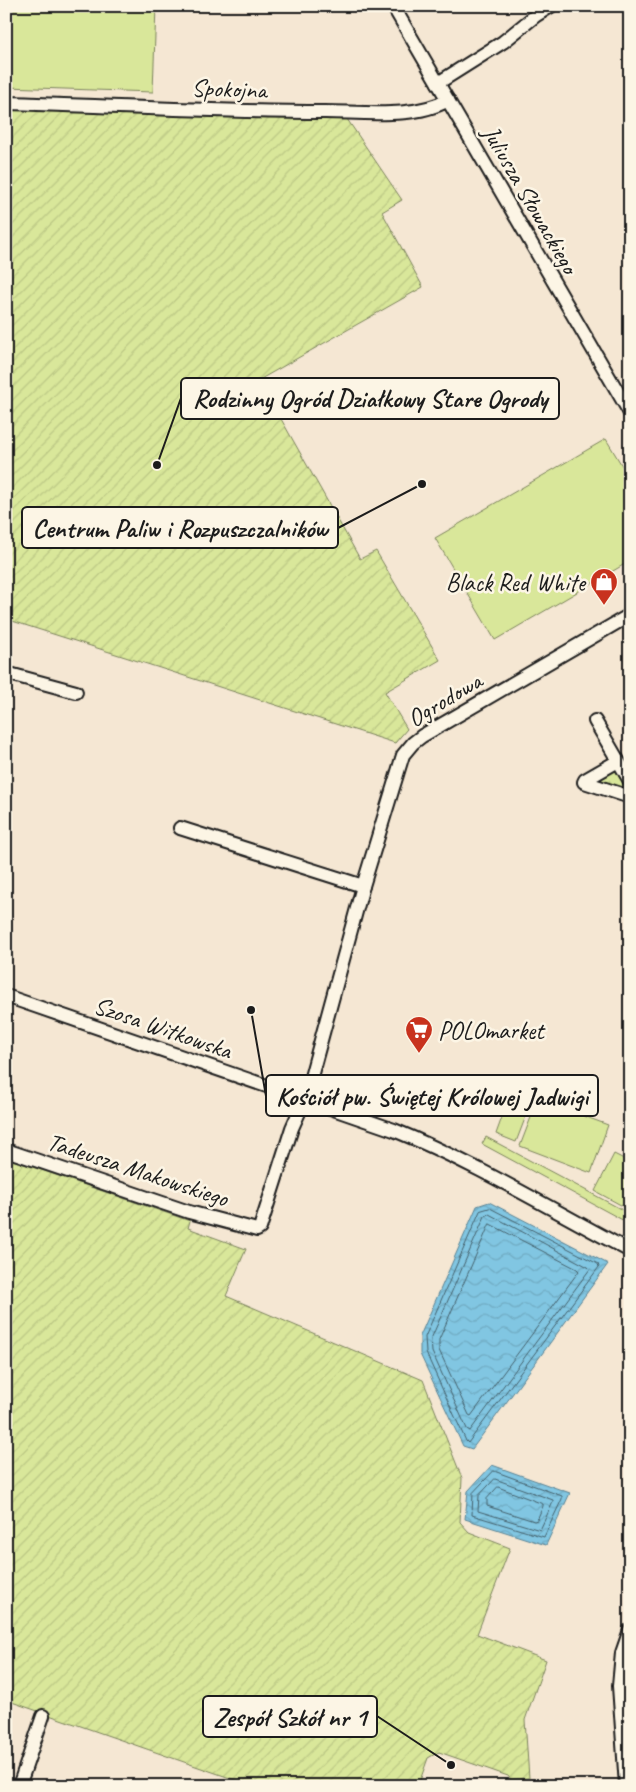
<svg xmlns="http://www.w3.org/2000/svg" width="636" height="1792" font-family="Caveat,sans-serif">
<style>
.grass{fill:url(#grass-tufts);stroke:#7a825b}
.park{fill:#d9e79a;stroke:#7a825b}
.garden{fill:url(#garden-furrows);stroke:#7a825b}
.water{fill:url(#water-waves);stroke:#598293}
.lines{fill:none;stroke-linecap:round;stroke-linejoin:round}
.shore{stroke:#44606b;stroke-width:1}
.minor-casing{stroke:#1c1c1c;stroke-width:16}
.minor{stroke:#fcf5e5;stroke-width:12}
.labels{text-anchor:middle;stroke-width:5;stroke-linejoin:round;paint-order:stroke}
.street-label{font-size:25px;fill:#1c1c1c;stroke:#fcf5e5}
.poi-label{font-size:25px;fill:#1c1c1c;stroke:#fcf5e5;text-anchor:end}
.leader{fill:none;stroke:#1c1c1c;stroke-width:2}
.callout-dot{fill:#1c1c1c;stroke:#fcf5e5;stroke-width:2}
.callout{fill:#fcf5e5;stroke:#1c1c1c;stroke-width:2}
.callout-label{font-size:26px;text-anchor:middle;font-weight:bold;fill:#1c1c1c}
</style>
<defs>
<pattern id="grass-tufts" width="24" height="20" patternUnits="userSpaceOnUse" patternTransform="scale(1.25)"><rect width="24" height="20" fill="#d9e79a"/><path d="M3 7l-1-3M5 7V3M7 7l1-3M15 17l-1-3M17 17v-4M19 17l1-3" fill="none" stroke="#bac684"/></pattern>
<pattern id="garden-furrows" width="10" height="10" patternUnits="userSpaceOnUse" patternTransform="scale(1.25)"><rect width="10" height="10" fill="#d9e79a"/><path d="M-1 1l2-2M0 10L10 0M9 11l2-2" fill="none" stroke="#bac684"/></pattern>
<pattern id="water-waves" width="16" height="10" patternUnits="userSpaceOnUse" patternTransform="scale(1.25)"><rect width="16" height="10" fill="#81c6e2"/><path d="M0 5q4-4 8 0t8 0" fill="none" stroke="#6faac1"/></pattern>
</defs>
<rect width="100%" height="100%" fill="#f5e7d3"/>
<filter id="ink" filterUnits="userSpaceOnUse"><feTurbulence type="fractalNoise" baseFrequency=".02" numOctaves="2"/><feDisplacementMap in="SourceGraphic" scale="10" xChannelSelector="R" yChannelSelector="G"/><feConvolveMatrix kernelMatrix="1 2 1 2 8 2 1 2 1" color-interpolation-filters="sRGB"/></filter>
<g filter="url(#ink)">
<polygon class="grass" points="616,769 625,779 630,792 596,783 599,777"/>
<g class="park">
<polygon points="6,6 156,6 153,92 6,87"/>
<polygon points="606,439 630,479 630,561 495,640 435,538"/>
<polygon points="510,1095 531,1103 516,1142 496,1134"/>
<polygon points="538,1099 608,1125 591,1173 520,1146"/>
<polygon points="486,1137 630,1214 630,1224 482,1144"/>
<polygon points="614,1154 630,1162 630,1210 595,1191"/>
</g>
<g class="garden">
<polygon points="6,108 347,119 402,200 382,212 423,287 259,380 360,559 376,551 440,660 385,692 407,729 395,743 6,619"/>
<polygon points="6,1158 190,1221 188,1228 246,1249 226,1296 423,1380 462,1478 460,1522 469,1532 510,1548 477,1634 546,1660 525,1720 529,1778 511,1780 508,1776 439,1752 428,1758 418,1786 253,1786 6,1700"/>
</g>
<g class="water">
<polygon points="489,1202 608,1264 472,1449 463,1446 420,1354 420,1336 477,1206"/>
<polygon points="492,1465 570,1493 546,1545 465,1519 468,1491"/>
</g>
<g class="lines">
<g class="shore">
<polygon points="490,1208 598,1264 599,1267 468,1443 466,1441 426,1353 425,1337 480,1211"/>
<polygon points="489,1214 588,1267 590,1269 470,1431 467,1429 432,1352 431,1339 485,1216"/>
<polygon points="490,1224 577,1269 579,1271 471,1416 469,1415 439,1350 439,1340"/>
<polygon points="494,1471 562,1496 562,1499 544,1537 472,1515 473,1493"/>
<polygon points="495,1479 553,1500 553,1502 540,1530 478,1511 479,1496"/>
<polygon points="498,1487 543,1504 543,1506 537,1520 534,1521 487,1506 487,1499"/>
</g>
<defs>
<g id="minor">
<polyline points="393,6 630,413"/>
<polyline points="438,83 503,42 535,16 551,6"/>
<path d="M6,103C112,106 219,112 325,112C362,112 415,119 448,100"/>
<polyline points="6,673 76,692"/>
<polyline points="595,721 630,781"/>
<polyline points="618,761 585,780 584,782 630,797"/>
<polyline points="180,828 363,886"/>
<path d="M6,996L394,1130C475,1163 552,1210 630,1251"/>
<polyline points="6,1150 189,1212 257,1230 260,1228 292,1128 305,1099 363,886 403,755 413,743 422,736 630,615"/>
<polyline points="19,1786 43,1716"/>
<polyline points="626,1786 619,1686 622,1653 630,1630"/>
</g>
</defs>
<use href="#minor" class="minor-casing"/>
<use href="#minor" class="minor"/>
</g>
</g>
<defs>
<symbol id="shop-pin" viewBox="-11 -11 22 30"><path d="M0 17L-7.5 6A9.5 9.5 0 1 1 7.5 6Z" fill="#c8321e" stroke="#fcf5e5"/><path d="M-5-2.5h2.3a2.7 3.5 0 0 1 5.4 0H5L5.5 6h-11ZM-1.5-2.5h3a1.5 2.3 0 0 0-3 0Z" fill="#fff"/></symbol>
<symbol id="supermarket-pin" viewBox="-11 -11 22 30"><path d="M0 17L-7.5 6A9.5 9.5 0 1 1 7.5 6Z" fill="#c8321e" stroke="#fcf5e5"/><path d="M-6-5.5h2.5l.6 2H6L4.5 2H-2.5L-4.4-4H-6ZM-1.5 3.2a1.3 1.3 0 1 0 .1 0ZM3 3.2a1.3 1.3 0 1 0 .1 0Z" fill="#fff"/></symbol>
</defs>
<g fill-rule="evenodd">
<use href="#shop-pin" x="588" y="566" width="32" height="43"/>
<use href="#supermarket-pin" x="403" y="1014" width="32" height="43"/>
</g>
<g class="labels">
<g class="street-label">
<text transform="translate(229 88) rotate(2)" y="9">Spokojna</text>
<text transform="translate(531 199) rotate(60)" y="9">Juliusza Słowackiego</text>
<text transform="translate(444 699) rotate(-31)" y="9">Ogrodowa</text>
<text transform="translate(163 1027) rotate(19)" y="9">Szosa Witkowska</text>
<text transform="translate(138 1169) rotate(18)" y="9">Tadeusza Makowskiego</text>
</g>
<g class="poi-label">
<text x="585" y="591">Black Red White</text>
<text x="438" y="1039" text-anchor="start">POLOmarket</text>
</g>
</g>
<path class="leader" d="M157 465L181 398M422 484L338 528M251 1010L266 1096M451 1765L377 1716"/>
<g class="callout-dot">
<circle cx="157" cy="465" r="5"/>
<circle cx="422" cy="484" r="5"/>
<circle cx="251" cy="1010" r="5"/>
<circle cx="451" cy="1765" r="5"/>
</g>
<g class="callout">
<rect x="181" y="378" width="378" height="41" rx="5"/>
<rect x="22" y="507" width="316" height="41" rx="5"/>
<rect x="266" y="1075" width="332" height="41" rx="5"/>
<rect x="203" y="1696" width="174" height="41" rx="5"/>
</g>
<g class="callout-label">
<text x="370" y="407">Rodzinny Ogród Działkowy Stare Ogrody</text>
<text x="180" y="537">Centrum Paliw i Rozpuszczalników</text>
<text x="432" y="1105">Kościół pw. Świętej Królowej Jadwigi</text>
<text x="290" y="1726">Zespół Szkół nr 1</text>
</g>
<rect width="636" height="1792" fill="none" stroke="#fcf5e5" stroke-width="25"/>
<rect x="12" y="12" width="611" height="1767" fill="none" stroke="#1c1c1c" stroke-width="2" filter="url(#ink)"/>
</svg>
